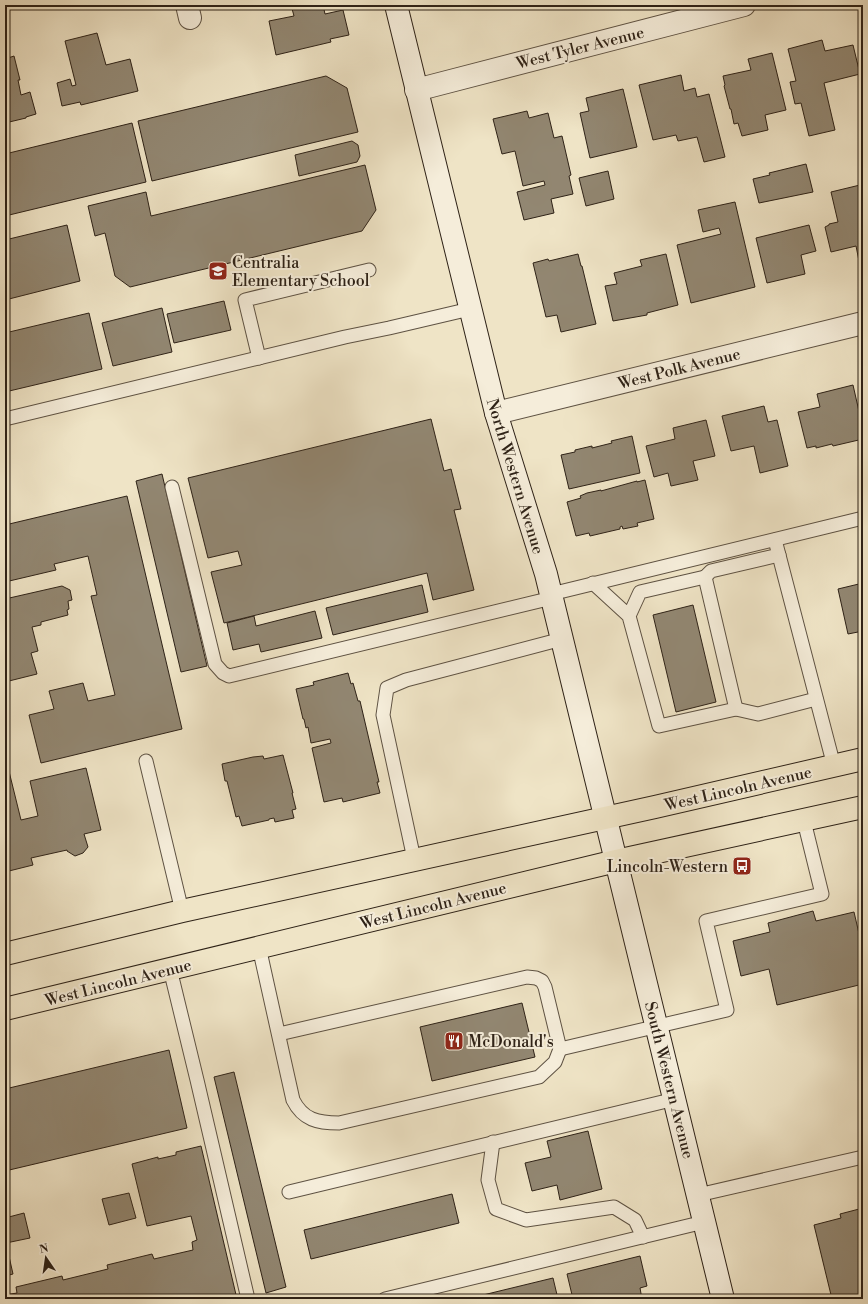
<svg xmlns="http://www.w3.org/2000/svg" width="868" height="1304" font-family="'Libre Bodoni',serif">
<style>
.building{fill:#928772;stroke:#2e2217}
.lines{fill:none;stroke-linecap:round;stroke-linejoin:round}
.lane-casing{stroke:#5e5243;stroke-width:15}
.street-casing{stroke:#5e5243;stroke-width:24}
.secondary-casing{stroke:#2e2217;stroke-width:24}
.primary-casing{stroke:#2e2217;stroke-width:24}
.lane{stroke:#f5edda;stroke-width:13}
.street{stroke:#f5edda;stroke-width:22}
.secondary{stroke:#f5edda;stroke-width:22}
.primary{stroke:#efe4c6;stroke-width:22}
.labels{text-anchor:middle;stroke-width:4;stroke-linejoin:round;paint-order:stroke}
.street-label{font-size:16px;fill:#2e2217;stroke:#f5edda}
.poi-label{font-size:16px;fill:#2e2217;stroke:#f5edda;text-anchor:start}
</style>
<rect width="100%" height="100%" fill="#efe4c6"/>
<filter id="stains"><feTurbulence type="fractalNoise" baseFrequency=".005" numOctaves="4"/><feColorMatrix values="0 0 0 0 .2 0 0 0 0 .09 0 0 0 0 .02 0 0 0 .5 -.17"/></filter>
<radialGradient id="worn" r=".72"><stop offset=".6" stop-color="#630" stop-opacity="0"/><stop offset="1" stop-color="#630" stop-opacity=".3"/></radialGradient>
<g class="building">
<polygon points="65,5 84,5 66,9"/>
<polygon points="291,5 323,5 325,14 343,10 349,35 330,39 331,42 276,55 269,21 294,16"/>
<polygon points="97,33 106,65 130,59 138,91 81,105 80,102 62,106 57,83 70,79 72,86 76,85 65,41"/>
<polygon points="822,40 825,51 853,45 860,74 824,83 835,130 809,136 801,103 795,104 790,82 796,81 788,49"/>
<polygon points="772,53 786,110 765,115 768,130 742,136 738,123 734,124 731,109 730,109 724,86 725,85 723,76 751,70 748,59"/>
<polygon points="14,56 20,80 18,80 21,95 30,92 36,114 26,117 26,118 5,123 5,59"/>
<polygon points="681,75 684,91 695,88 697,97 709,94 725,157 704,162 697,137 678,141 676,135 653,140 639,85"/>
<polygon points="326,76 347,88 358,132 152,181 138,121"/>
<polygon points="623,89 637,147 590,158 580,113 589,111 586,98"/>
<polygon points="527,111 529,118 548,113 554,138 562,136 571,175 569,176 573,194 551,199 554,213 524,220 517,192 545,185 544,181 523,186 515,151 502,154 493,119"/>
<polygon points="132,123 146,182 5,216 5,154"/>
<polygon points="352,141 358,145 360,156 357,162 299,176 295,155"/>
<polygon points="806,164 813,192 759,203 753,179 770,175 769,173"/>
<polygon points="365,165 376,210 362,231 130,287 115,276 105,233 95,236 88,206 146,192 151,216"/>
<polygon points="608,171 614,199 586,206 579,178"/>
<polygon points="860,185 863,196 863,261 859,261 856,246 831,252 825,227 829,225 829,224 838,222 831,192"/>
<polygon points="735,202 755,287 691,303 677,245 721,234 719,228 703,232 698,210"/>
<polygon points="67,225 80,281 5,300 5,240"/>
<polygon points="809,225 816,251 801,255 805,274 767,283 756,238"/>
<polygon points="578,254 581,266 582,266 596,324 561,332 557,315 546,317 533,263 548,259 549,261"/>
<polygon points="666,254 678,305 647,313 647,315 613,321 605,286 617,284 614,273 642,266 640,260"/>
<polygon points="224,301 231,330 174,343 167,314"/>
<polygon points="162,308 172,352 113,366 102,323"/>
<polygon points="89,313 102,369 5,392 5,333"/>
<polygon points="853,385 863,429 863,439 833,446 832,444 816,448 816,446 807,448 798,412 820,407 817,394"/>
<polygon points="764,406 768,422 777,420 788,466 760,473 754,446 731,451 722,416"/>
<polygon points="431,419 444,471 451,469 461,509 454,510 474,590 433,600 427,573 224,623 211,572 242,565 238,551 208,558 188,478"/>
<polygon points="706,420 715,456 693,461 698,480 671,486 668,473 654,477 646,446 675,439 673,428"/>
<polygon points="632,436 640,473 569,489 561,455 575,452 575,450 592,446 592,448 612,443 611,441"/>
<polygon points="162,474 207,666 181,672 136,481"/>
<polygon points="645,480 654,519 637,523 638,526 623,529 622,526 620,527 620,529 590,536 589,533 576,536 567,502 581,498 580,496 587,493 601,490 601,491 637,481 637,482"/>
<polygon points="127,496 182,729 41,763 29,715 54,709 49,691 83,683 88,701 115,695 91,596 97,595 88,556 54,564 56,570 5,582 5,525"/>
<polygon points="863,583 863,631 848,634 838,589"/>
<polygon points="422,585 428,612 333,635 326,608"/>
<polygon points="62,586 70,590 72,600 68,601 69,609 67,610 68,615 41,622 41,625 32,627 38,651 31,653 37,674 5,682 5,599"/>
<polygon points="693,605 716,702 676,712 653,615"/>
<polygon points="315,611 322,638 261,652 259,644 233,650 227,623 254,616 256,626"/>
<polygon points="348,673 351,684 353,683 358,701 360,701 379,782 377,782 380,793 343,802 342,798 324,802 312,748 331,743 330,739 311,743 308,727 306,728 304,719 303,719 296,689 314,685 313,682"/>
<polygon points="5,755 21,820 38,816 30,781 86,768 101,830 84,834 88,847 83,853 75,856 67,851 67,850 31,858 33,865 5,872"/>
<polygon points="283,755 293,793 292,793 296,809 292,810 294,818 275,822 274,818 269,819 269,820 242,826 239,816 236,817 227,781 225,781 222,764 253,757 263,756 264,759"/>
<polygon points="813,911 816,921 854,912 863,951 863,984 777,1005 769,969 741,976 733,941 770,932 768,923"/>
<polygon points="522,1003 535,1057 432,1081 420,1027"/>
<polygon points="169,1050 187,1128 5,1171 5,1089"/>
<polygon points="234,1072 286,1287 266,1293 214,1077"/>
<polygon points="588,1131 602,1189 560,1200 557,1185 532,1191 525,1163 551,1157 547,1141"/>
<polygon points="201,1146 237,1299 5,1299 5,1295 17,1293 16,1287 62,1276 63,1280 108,1269 107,1265 152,1254 154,1259 193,1250 192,1242 197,1240 191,1216 147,1226 132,1164 158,1157 158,1159 176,1155 176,1152"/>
<polygon points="129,1193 136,1218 109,1225 102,1199"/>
<polygon points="452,1194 459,1223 311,1259 304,1230"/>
<polygon points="863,1208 863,1299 832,1299 814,1225 841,1218 840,1214"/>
<polygon points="24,1213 30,1238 6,1243 13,1274 5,1276 5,1218"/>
<polygon points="640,1256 647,1286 640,1288 642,1299 573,1299 567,1274"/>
<polygon points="553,1278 558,1299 480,1299 479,1296"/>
</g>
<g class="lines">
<defs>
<g id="lane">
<polyline points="259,358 245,300 369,270"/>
<polyline points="5,419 345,337 389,328 470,309"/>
<polyline points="172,487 215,664 223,673 229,676 552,598"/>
<polyline points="775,540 834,766"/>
<polyline points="705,577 711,571 779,555"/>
<polyline points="593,583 629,616 659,726 736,709 705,577 640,592 629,616"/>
<polyline points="551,594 863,518"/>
<polyline points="736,709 758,714 816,699"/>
<polyline points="146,761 182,911"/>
<polyline points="414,859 383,715 387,688 406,680 562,639"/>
<path d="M259,947L293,1100C303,1120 318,1123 339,1123L539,1077L555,1062L560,1049L545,987L542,981L536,978L527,977L279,1034"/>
<polyline points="170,969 197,1080 248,1299"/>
<polyline points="560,1049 727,1010 706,921 822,894 804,821"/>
<polyline points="493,1142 488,1180 496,1209 526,1220 614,1207 635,1220 643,1237"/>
<polyline points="289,1192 675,1099"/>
<polyline points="698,1195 863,1157"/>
<polyline points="385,1299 704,1222"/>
</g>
<g id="street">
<polyline points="187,5 190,18"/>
<polyline points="416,90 744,5"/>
<polyline points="496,413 863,323"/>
</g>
<polyline id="secondary" points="396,5 496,413 546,574 723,1299"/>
<g id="primary">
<polyline points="5,954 182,911 655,807 863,759"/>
<polyline points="5,1009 616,861 863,807"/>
</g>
</defs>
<use href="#lane" class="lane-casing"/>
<use href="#street" class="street-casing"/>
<use href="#secondary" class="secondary-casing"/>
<use href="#primary" class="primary-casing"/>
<use href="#lane" class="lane"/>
<use href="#street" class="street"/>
<use href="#secondary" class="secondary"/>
<use href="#primary" class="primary"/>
</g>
<defs>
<symbol id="school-square" viewBox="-11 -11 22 22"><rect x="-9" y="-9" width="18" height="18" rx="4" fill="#8f2418" stroke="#f5edda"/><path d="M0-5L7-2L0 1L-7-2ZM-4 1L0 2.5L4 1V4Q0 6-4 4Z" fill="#fff"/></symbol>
<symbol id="bus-square" viewBox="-11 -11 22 22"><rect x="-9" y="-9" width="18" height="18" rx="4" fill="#8f2418" stroke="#f5edda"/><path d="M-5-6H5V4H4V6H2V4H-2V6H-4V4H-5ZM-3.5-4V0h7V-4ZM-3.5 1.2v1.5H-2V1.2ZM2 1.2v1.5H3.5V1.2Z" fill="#fff"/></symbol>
<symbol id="restaurant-square" viewBox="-11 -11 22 22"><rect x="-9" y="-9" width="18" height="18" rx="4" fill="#8f2418" stroke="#f5edda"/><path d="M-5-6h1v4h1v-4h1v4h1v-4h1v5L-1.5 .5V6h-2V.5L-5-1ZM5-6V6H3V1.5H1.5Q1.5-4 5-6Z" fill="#fff"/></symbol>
</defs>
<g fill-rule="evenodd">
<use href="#school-square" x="207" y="260" width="22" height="22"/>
<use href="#bus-square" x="731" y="855" width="22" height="22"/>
<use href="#restaurant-square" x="443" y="1030" width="22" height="22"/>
</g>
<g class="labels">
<g class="street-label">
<text transform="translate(580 47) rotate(-14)" y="6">West Tyler Avenue</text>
<text transform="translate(679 368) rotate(-14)" y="6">West Polk Avenue</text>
<text transform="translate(516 476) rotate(73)" y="6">North Western Avenue</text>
<text transform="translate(738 788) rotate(-13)" y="6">West Lincoln Avenue</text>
<text transform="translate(433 905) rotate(-14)" y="6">West Lincoln Avenue</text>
<text transform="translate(118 982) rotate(-14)" y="6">West Lincoln Avenue</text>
<text transform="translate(670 1080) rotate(76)" y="6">South Western Avenue</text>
</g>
<g class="poi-label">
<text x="232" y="268">Centralia<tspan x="232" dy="18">Elementary School</tspan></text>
<text x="728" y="872" text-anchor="end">Lincoln-Western</text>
<text x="468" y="1047">McDonald's</text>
</g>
</g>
<rect width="868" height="1304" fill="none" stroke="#efe4c6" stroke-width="20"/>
<rect x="6" y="6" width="856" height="1292" fill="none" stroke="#2e2217" stroke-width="2"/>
<rect x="10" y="10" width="848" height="1284" fill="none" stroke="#2e2217"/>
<g transform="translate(46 1258) rotate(347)" stroke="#f5edda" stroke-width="3" paint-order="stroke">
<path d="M0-3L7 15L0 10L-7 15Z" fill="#2e2217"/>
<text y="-6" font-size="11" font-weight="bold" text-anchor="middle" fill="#2e2217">N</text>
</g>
<rect width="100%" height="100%" filter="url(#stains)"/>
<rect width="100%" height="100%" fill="url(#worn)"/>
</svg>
